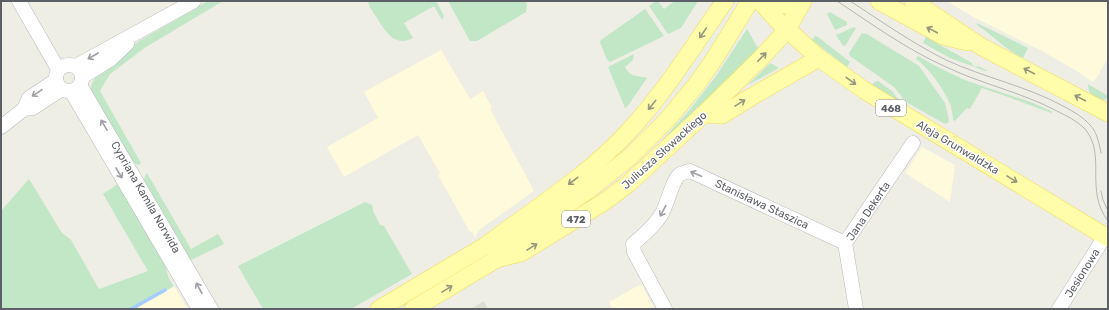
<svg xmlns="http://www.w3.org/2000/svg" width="1109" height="310" font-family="Rubik,sans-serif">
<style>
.commercial{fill:#fefadb}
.education{fill:#dfded3}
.green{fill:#c1e7c6}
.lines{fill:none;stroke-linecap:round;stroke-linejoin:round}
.stream{stroke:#a5cdff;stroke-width:3.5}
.minor-casing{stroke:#b7b9bf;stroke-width:15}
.major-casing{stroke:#f3db5a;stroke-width:18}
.minor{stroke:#fff;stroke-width:14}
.major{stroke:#fffcaa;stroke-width:17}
.tram{stroke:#b6b6b7;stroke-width:1}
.oneway{stroke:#96967e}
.oneway2{stroke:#9e9fa3}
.labels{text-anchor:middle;stroke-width:3;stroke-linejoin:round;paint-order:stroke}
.shield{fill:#fff;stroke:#8e8f94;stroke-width:1}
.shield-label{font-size:10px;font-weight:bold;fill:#5d5f66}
.street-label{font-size:11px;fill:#5d5f66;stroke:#fff}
</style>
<rect width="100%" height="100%" fill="#efeee5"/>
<g class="commercial">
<polygon points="947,1 1108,1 1108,57 1098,76 1093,82 1077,71 1040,50 973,17"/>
<polygon points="441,50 470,99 483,91 492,108 490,109 534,191 479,230 475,238 472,231 470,232 438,175 440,173 418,135 344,177 327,147 378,118 364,92"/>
<polygon points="922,147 955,165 950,202 905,173"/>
<polygon points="641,284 655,309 610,309 612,308 609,302"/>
<polygon points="174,286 188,309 135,309"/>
</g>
<polygon class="education" points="484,301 488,309 471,309"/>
<g class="green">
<polygon points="208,1 223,1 146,47 110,74 100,91 141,163 138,165 131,161 93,94 91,89 92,83 95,78 106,71 110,64 139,41"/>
<path d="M368,1H436L444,16L442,20L434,6L404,23L413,38C395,48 385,31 377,18C373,12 369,7 368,1Z"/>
<polygon points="448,1 525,1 527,4 526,12 477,41 470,41"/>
<polygon points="656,1 658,1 664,9 675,1 698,1 681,28 668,34 649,6"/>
<polygon points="645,9 664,36 610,62 607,60 600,42 601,40"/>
<polygon points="830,12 847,22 847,25 835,30 827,14"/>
<path d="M977,23L1028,48L1023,58C1006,50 992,35 977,25Z"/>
<polygon points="854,27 856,28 846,45 843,46 836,35"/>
<polygon points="747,29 755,43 759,49 656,147 688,112 716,76"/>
<polygon points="862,33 867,34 919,66 945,103 949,120 948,123 945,124 906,102 894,87 850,56 849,53"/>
<polygon points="815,36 818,37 850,62 847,67 812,40"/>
<polygon points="926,37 972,63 972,65 976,67 978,66 988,71 985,71 950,58 923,43"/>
<path d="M634,54L633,60L625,67C631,78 636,75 647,78L627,107L625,108L608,67Z"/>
<path d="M918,56C933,65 949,73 965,80C995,91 1024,98 1053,112L1051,113L1008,97L982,88L970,109L967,108L955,121L953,120C953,116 952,111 951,107C947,93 928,67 916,59Z"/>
<polygon points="770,63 779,68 748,85"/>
<polygon points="878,81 892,91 901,103 872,85 874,82"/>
<path d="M1088,84L1108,96L1106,99L1102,100C1093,95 1088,95 1088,84Z"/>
<polygon points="147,173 191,249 218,234 224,244 189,261 143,181"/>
<polygon points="29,179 62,233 71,240 99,289 148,271 103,194 118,184 165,265 169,279 174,286 135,309 1,309 1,211"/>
<polygon points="365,202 372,205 373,209 373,211 380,225 384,226 412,274 351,309 263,309 238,266"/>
</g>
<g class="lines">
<polyline class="stream" points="131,309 165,290"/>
<defs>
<g id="minor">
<polyline points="19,1 58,69"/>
<circle cx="69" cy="78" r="13"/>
<polyline points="76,66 194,1"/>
<polyline points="82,77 111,59 127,44"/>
<polyline points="80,85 211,309"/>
<polyline points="71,91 199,309"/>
<polyline points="24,109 29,98 56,80"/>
<polyline points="1,127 24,109 33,108 62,89"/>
<path d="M665,309L634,252L633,244C643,235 654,227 661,215C667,206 672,181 679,175C681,173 687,172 690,171L845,243"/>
<polyline points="856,309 845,243 913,143"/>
<polyline points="1059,309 1105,236"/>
</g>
<g id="major">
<polyline points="760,1 777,20 800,41 819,58 864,90 1108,238"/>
<polyline points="879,1 943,36 967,42"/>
<polyline points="913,1 982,47 1108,113"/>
<polyline points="763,5 786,5 802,3"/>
<polyline points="704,114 722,115 751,97 819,58"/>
<path d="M485,246C533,210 586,177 627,133C665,93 693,46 725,1"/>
<polyline points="496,259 521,253 604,202 628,184 704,114 761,58 787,30 803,1"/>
<polyline points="379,309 485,246 495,243"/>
<polyline points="413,309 495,260 518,236 555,213 587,191 631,156 667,120 696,85 713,61 750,1"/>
</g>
</defs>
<use href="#minor" class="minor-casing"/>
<use href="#major" class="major-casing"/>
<use href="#minor" class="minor"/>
<use href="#major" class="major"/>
<g class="tram">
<path d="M837,1C872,24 906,49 944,66C981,84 1021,92 1057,111C1067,116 1077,121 1085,129C1107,155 1084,190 1108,221"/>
<path d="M850,1C881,21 912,43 946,60C985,78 1027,86 1065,107C1074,112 1083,117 1090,125C1097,132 1099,143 1101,153"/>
<polyline points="1101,191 1103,200 1108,211"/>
</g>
</g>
<defs><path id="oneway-shaft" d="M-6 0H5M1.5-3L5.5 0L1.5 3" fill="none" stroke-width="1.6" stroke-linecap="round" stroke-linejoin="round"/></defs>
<g class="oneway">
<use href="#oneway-shaft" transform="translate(932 30) rotate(-152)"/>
<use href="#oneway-shaft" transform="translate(703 33) rotate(124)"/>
<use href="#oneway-shaft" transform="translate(762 57) rotate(-46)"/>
<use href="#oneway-shaft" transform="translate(1029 71) rotate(-152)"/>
<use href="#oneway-shaft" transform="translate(851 81) rotate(36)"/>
<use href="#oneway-shaft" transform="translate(1080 98) rotate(-152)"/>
<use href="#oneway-shaft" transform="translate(740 103) rotate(-32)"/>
<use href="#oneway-shaft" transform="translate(652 105) rotate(129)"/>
<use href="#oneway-shaft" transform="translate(1012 179) rotate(31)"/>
<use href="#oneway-shaft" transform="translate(573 181) rotate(143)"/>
<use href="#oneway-shaft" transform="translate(532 247) rotate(-32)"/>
<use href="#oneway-shaft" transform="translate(447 289) rotate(-31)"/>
</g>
<g class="oneway2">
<use href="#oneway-shaft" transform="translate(93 56) rotate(150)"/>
<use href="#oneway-shaft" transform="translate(37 93) rotate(146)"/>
<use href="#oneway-shaft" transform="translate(104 125) rotate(-121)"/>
<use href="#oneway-shaft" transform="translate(119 173) rotate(59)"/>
<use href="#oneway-shaft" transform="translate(696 174) rotate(-157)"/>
<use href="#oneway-shaft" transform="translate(663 211) rotate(118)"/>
<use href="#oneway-shaft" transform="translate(199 288) rotate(-119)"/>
</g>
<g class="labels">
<g class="shield">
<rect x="876" y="100" width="30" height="16" rx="3"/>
<rect x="562" y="211" width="28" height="16" rx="3"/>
</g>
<g class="shield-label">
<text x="891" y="112">468</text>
<text x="576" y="223">472</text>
</g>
<g class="street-label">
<text transform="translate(958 147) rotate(31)" y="4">Aleja Grunwaldzka</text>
<text transform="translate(664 150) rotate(-42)" y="4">Juliusza Słowackiego</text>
<text transform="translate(146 197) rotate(60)" y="4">Cypriana Kamila Norwida</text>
<text transform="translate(762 204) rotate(25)" y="4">Stanisława Staszica</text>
<text transform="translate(868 211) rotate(-56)" y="4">Jana Dekerta</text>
<text transform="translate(1082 273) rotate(-58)" y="4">Jesionowa</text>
</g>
</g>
<rect width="1109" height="310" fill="none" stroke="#5d5f66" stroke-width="4"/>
</svg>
